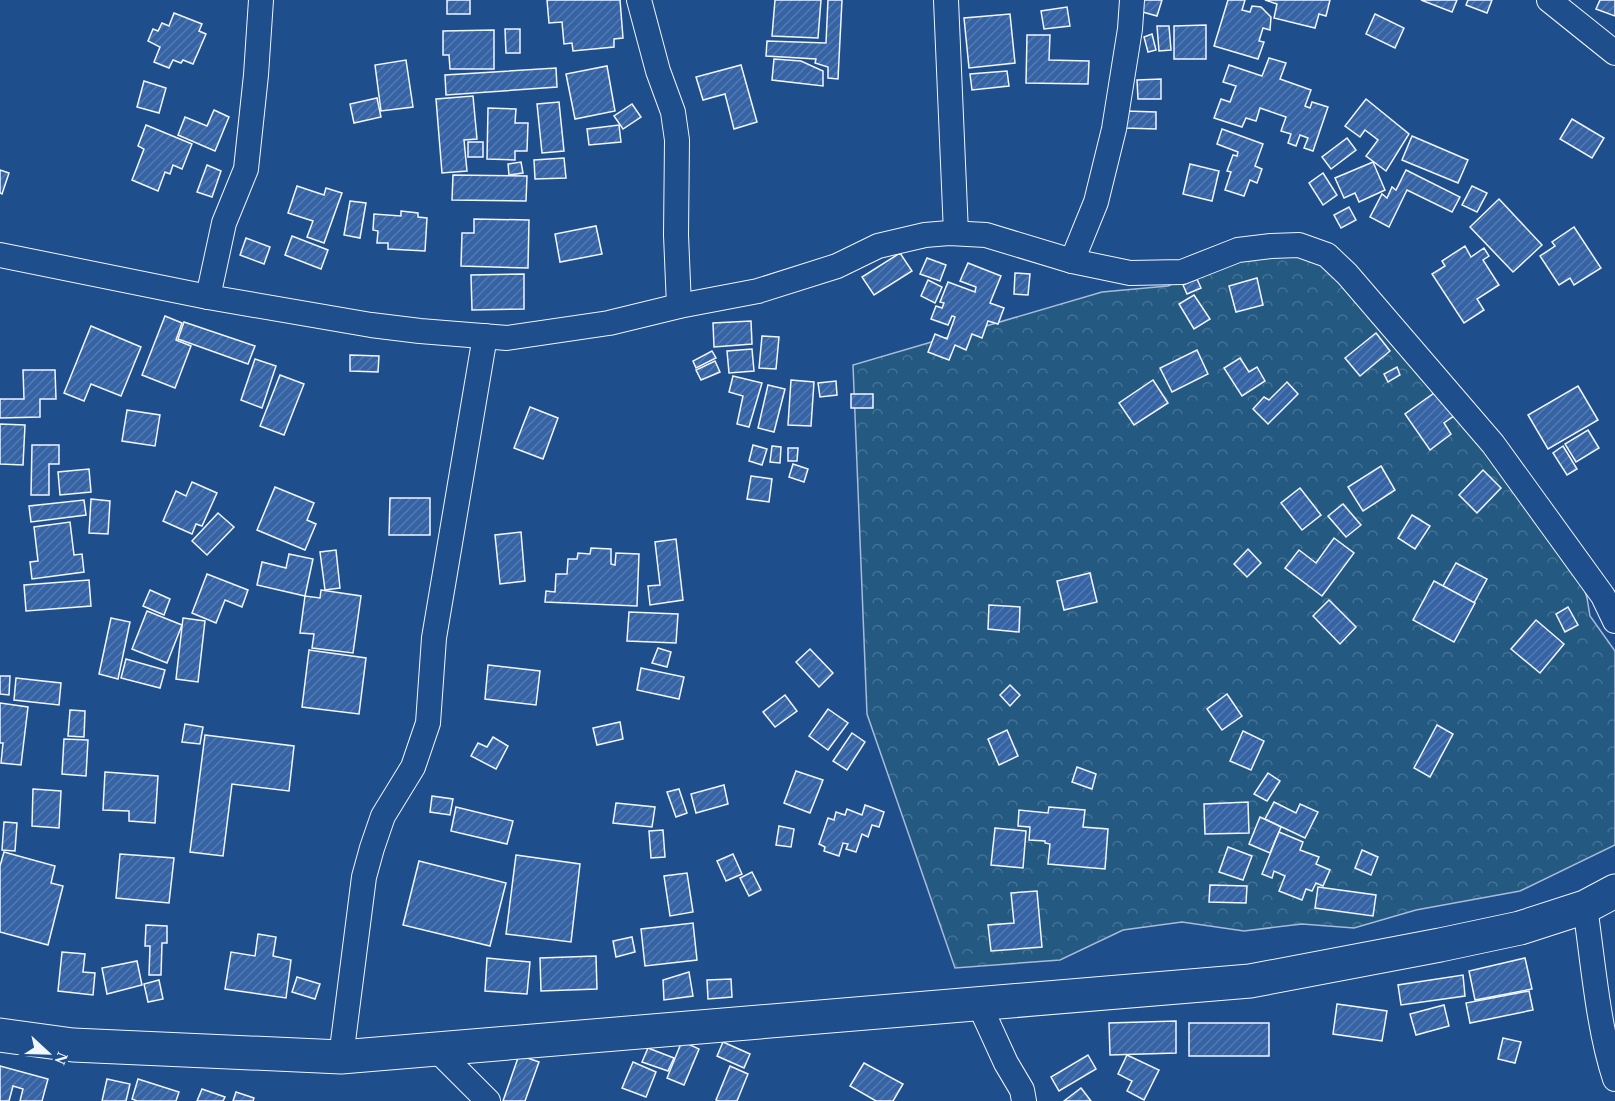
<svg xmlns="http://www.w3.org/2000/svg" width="1615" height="1101" font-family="'Times New Roman',serif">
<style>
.forest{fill:url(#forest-crowns);stroke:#a8bbd7;stroke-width:1.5}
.building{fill:url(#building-hatch);stroke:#f2f6ff;stroke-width:1.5}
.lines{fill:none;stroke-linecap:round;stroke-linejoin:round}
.minor-casing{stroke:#f2f6ff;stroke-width:26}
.secondary-casing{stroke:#f2f6ff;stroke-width:35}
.minor{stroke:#1f4e8c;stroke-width:24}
.secondary{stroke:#1f4e8c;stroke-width:33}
</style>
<defs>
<pattern id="forest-crowns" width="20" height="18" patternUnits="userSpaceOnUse" patternTransform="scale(1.5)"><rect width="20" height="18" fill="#245a82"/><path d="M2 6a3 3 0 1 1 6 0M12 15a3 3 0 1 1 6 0" fill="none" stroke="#447295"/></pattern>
<pattern id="building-hatch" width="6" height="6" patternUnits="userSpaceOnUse" patternTransform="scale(1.5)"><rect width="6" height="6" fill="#3563a3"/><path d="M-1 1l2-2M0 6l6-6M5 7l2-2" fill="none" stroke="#537ab1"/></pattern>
</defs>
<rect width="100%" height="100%" fill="#1f4e8c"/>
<polygon class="forest" points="1318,250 1568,535 1587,598 1590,616 1615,651 1615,845 1520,891 1416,910 1354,928 1302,924 1244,931 1182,922 1123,930 1060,960 955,968 867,714 853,365 1102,292 1168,286 1238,254"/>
<g class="building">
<rect x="447" y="0" width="23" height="14"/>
<polygon points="547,0 620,0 623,38 614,39 614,47 573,51 572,43 564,44 562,22 549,23"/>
<polygon points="775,0 821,0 818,38 772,36"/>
<polygon points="828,0 842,0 838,79 828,78 828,67 815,63 816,59 766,56 767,41 826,43"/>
<polygon points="1142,0 1162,0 1157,16 1139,11"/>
<polygon points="1228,0 1245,0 1242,10 1250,12 1252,6 1261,7 1271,17 1270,30 1263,28 1259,41 1264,42 1258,59 1214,46"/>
<polygon points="1265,0 1330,0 1326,16 1319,14 1315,28 1274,18 1277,4"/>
<polygon points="1421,0 1457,0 1452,12"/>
<polygon points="1468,0 1492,0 1487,13 1466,5"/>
<polygon points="1600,0 1615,0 1615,16 1596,9"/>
<polygon points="1067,7 1070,26 1044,29 1041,11"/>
<polygon points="174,13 202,24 199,31 206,34 193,64 183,60 181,63 173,60 169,68 154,62 160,47 148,41 153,29 158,31 162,23 169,26"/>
<polygon points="1010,14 1015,63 969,68 964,18"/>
<polygon points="1375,14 1404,28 1395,48 1366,34"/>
<polygon points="1206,25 1206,59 1174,59 1174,26"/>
<polygon points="1157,26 1169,26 1171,50 1159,51"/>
<polygon points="505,29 520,29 520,53 506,53"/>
<polygon points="494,30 494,69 450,69 449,55 443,55 443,31"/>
<polygon points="1152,34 1156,50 1148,52 1144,37"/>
<polygon points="1027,35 1050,35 1049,60 1089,61 1088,84 1026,83"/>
<polygon points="1269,58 1286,63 1280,79 1311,90 1305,106 1310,108 1312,102 1328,107 1313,151 1304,148 1308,138 1300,135 1296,146 1288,143 1291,134 1281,131 1286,117 1260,108 1256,121 1246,118 1242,127 1214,118 1221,99 1230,102 1236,86 1223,82 1229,65 1262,76"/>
<polygon points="774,59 801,61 823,71 823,86 772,80"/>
<polygon points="406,60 413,107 381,111 375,65"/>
<polygon points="741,65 757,122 734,129 725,94 703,100 696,77"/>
<polygon points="607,66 615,111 575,119 566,74"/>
<polygon points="556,68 557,87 446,95 445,75"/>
<polygon points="1007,71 1009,86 972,90 970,74"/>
<polygon points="1161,79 1161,99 1138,99 1137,80"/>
<polygon points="144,81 166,88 159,113 137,107"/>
<polygon points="473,96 477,139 464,140 467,171 442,173 436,99"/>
<polygon points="377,98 381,117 354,123 350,104"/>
<polygon points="1366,99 1409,134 1386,171 1366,156 1378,140 1365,130 1360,137 1345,126"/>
<polygon points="559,102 564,151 542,153 537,104"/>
<polygon points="632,104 641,117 623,129 614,116"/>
<polygon points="488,108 516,109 515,123 528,123 527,151 515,151 515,160 487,159"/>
<polygon points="214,110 229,117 215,151 178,135 185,117 207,126"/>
<polygon points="1126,111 1156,112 1156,129 1125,128"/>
<polygon points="1572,119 1604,138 1592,158 1560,139"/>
<polygon points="146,125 192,144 182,169 173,165 170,174 165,172 158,191 132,180 144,149 138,146"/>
<polygon points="619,125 621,142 589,145 587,129"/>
<polygon points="1222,129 1263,144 1255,166 1262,169 1257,183 1250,180 1244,196 1225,190 1231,172 1227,171 1233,155 1237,156 1238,152 1217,144"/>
<polygon points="1412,136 1468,160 1458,183 1402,160"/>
<polygon points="1347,138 1356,150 1331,169 1322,157"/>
<rect x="468" y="142" width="15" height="15"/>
<polygon points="564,158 566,178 535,179 534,160"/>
<polygon points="521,162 523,173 509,175 508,164"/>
<polygon points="1373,162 1385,190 1359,202 1355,193 1344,198 1335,178"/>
<polygon points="1190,164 1219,171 1212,201 1183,194"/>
<polygon points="207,165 221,171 212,197 197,192"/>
<polygon points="0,170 9,173 2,194 0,193"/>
<polygon points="1406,170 1460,197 1452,212 1407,190 1389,227 1370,217 1382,194 1387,198 1392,187 1396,190"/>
<polygon points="1323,173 1337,195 1323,205 1309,183"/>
<polygon points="453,175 527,176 526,201 452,200"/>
<polygon points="297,186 324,195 326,188 342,193 324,243 307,237 313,221 288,213"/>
<polygon points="1472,186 1487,193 1477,212 1462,205"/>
<polygon points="1499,199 1542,245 1513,272 1470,227"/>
<polygon points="350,201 366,203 360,238 344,235"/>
<polygon points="1349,207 1356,220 1341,228 1334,215"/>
<polygon points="401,211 418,213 418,217 427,218 425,251 388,249 388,243 377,243 378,231 373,230 374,214 401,216"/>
<polygon points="474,219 529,220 528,268 461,266 462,233 474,233"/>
<polygon points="596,226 602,254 560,262 555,234"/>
<polygon points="1574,227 1601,268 1574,285 1570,278 1559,285 1540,256 1555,246 1552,242"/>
<polygon points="292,236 328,250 321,269 285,255"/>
<polygon points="246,238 270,247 264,264 240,255"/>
<polygon points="1465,246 1471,257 1484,248 1489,256 1483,260 1499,285 1477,299 1484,310 1464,323 1432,274 1445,266 1442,261"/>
<polygon points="900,253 912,271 874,295 862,277"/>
<polygon points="927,258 946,265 940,281 920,274"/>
<polygon points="968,263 1001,276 990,303 1004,308 998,324 988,321 982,338 972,334 966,350 955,345 949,360 928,352 935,334 947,339 955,317 952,316 948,325 931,319 936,306 942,308 944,303 940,302 948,282 975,292 976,287 960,281"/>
<polygon points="1015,273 1030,274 1028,295 1014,294"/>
<polygon points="524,274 524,309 472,310 471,275"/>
<polygon points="1257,278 1263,305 1236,312 1229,286"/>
<polygon points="1197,279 1201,288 1187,294 1183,285"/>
<polygon points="928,280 942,287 935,303 921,296"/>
<polygon points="1194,295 1210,319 1194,329 1179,304"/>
<polygon points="165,316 182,323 176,340 191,346 175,388 142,375"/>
<polygon points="751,321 752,344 714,347 713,323"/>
<polygon points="184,322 255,346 248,364 178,339"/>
<polygon points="91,326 141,347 121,396 91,384 84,401 64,393"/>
<polygon points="1376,333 1390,351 1360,376 1345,358"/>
<polygon points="762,336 779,337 776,369 759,368"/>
<polygon points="752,349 754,371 729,373 727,351"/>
<polygon points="1197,350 1208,374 1172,392 1160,368"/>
<polygon points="712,351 716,358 696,368 693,361"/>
<polygon points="350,355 379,356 378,372 350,371"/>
<polygon points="1240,358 1249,372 1257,367 1265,381 1242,396 1224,368"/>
<polygon points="255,359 276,366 262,408 241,400"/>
<polygon points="715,361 720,372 701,380 696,370"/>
<polygon points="1397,367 1400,375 1388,382 1384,374"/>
<polygon points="23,370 55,370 56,399 40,399 40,417 0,418 0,399 24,399"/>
<polygon points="280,375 304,384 284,435 260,426"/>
<polygon points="733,376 762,383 749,427 737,424 743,396 729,392"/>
<polygon points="791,380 814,382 811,426 788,425"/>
<polygon points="1153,380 1168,403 1134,425 1119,403"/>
<polygon points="836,381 837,395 820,397 818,383"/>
<polygon points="1287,382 1298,394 1268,424 1253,409 1264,397 1269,400"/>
<polygon points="768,385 785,389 774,432 758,428"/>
<polygon points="1578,386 1598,420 1548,449 1528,415"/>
<polygon points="1441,388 1458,413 1444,423 1451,434 1430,450 1405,414"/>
<rect x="851" y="394" width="22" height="14"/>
<polygon points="530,407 558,418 543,459 514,448"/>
<polygon points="127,410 160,415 155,446 122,441"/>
<polygon points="0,424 25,425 23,465 0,464"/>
<polygon points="1588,430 1599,448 1576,462 1565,444"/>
<polygon points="32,445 59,445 59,464 49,464 49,495 31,495"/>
<polygon points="753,445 767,449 762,465 749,461"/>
<polygon points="772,446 781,447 780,463 770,462"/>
<polygon points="1563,446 1577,469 1567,475 1553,453"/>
<polygon points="788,448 798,448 797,461 788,461"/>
<polygon points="793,464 808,469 804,482 789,477"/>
<polygon points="1381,466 1395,490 1363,511 1348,487"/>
<polygon points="89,469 91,492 60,495 58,472"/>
<polygon points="1483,470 1501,488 1477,513 1459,495"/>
<polygon points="751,476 772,479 769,502 747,499"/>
<polygon points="192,482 217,493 202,526 196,524 192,534 163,521 176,491 186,496"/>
<polygon points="275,487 314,503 307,520 316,524 305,550 257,530"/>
<polygon points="1300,488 1321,515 1302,530 1281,503"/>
<polygon points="390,498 430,498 430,535 389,535"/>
<polygon points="91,499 110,501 108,534 89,533"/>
<polygon points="84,500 86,515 31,522 29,506"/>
<polygon points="1343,504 1361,525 1346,537 1328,516"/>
<polygon points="218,513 234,527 207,555 192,541"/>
<polygon points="1412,515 1430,526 1415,549 1398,538"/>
<polygon points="70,522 74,555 82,554 84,572 32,579 30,562 38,561 34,527"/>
<polygon points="521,532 525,581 500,584 495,535"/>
<polygon points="1334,538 1354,553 1322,596 1285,568 1299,550 1316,563"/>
<polygon points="676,539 683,600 650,605 648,586 660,585 655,542"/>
<polygon points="591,548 611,549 611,564 615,565 616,553 639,554 637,606 545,602 546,591 555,592 556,574 567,574 568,559 577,559 578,553 590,554"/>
<polygon points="1248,549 1261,563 1247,577 1234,564"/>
<polygon points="336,550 340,588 325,590 320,552"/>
<polygon points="289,554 313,559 305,596 257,585 262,562 286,568"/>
<polygon points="1456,563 1487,579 1474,603 1443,586"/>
<polygon points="1090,573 1097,602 1064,610 1057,581"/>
<polygon points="207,574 248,590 242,607 225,600 216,623 192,613"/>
<polygon points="89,580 91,606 26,611 24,585"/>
<polygon points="1434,581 1475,603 1454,642 1413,620"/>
<polygon points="150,590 170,599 164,615 143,606"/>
<polygon points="321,590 361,596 353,653 312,648 314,634 300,633 305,596 320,598"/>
<polygon points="1329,600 1356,627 1340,644 1313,616"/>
<polygon points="989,605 1020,607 1019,632 988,629"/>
<polygon points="1568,607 1578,625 1565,632 1556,614"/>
<polygon points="147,611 182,625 167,663 132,649"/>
<polygon points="629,612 678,614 676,643 627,641"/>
<polygon points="111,618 130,622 118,679 99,674"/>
<polygon points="183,618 205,621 198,682 176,679"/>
<polygon points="1536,620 1564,644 1540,673 1511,649"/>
<polygon points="658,648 671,652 667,667 652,663"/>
<polygon points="810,649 833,673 819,687 796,662"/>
<polygon points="309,650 366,658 359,714 302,707"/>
<polygon points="126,659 165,670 160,688 121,678"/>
<polygon points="488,665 540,671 536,705 485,699"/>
<polygon points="641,668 684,677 679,699 637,690"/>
<polygon points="0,676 10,676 9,695 0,694"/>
<polygon points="16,678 61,683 59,705 14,700"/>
<polygon points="1010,685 1020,695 1010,706 1000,695"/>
<polygon points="1227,694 1242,716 1222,730 1207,709"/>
<polygon points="785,695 797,711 775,727 763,712"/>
<polygon points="0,703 28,707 21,765 1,763 3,743 0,743"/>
<polygon points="828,709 848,723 828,750 809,736"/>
<polygon points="70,710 85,711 84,737 68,736"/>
<polygon points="620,722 623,739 597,745 593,728"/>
<polygon points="185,724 203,727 200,744 182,742"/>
<polygon points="1437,725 1453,734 1430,777 1414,768"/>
<polygon points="1007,730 1018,756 999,765 988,739"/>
<polygon points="1243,731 1264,741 1251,770 1230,761"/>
<polygon points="852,733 865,742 847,770 833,761"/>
<polygon points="205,735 294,746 289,791 232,784 223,856 190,852"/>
<polygon points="493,737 508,746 496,769 471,756 478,743 487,747"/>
<polygon points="64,739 88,740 86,776 62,774"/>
<polygon points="1077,767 1096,774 1092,789 1072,782"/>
<polygon points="796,771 823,780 810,813 784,803"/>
<polygon points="105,772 158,776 155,823 129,821 129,811 103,810"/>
<polygon points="1268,773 1280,781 1267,801 1254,794"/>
<polygon points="724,785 728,804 696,813 691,794"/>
<polygon points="33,789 61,791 59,828 32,826"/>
<polygon points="679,789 687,813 676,817 667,792"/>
<polygon points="432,796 453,799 450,815 430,812"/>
<polygon points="1248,802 1249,833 1205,834 1204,804"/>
<polygon points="1274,802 1296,813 1300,804 1318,812 1305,838 1265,819"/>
<polygon points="616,803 655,807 652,827 613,823"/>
<polygon points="865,805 884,812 879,827 872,825 868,837 862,834 856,852 846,849 848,844 843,843 839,856 824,851 825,847 819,844 828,818 834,820 836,812 845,815 847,809 862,815"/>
<polygon points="456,807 513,821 507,844 451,831"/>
<polygon points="1049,807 1085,810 1083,827 1108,829 1105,869 1048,864 1050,844 1045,843 1045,841 1029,840 1030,827 1018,826 1019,810 1048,813"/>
<polygon points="1260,817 1281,827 1270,853 1249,844"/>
<polygon points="4,822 17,823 15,851 2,850"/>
<polygon points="779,826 794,829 791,847 776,845"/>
<polygon points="995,828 1026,831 1023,868 991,865"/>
<polygon points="663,830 665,857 651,858 649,831"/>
<polygon points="1279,832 1303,842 1300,850 1319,857 1316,864 1330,870 1323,886 1316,883 1312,891 1306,889 1302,900 1279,891 1285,876 1274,871 1272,878 1262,874"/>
<polygon points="1228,847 1252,856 1243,880 1219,872"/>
<polygon points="1362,850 1378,857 1371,875 1355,868"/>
<polygon points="4,852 55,866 51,883 63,886 48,945 0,932 0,866"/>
<polygon points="120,854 174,858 169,903 116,898"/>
<polygon points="733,854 742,874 726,881 717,861"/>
<polygon points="516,855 580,864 571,942 506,934"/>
<polygon points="419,861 506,883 490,946 403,925"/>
<polygon points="752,872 761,890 749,896 740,878"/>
<polygon points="687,873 693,912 670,916 664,876"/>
<polygon points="1210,885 1247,886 1246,903 1209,902"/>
<polygon points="1318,887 1376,895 1373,916 1315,908"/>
<polygon points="1037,891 1042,947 991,951 988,925 1014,923 1011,893"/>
<polygon points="693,923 697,960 645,966 641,929"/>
<polygon points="146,925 167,926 167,943 162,943 161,975 149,975 150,946 145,946"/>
<polygon points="258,934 276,937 273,956 291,960 286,998 225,989 231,952 255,956"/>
<polygon points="632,937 635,952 616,957 613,941"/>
<polygon points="62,952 85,954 83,972 95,973 93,995 58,991"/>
<polygon points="596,956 597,989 541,991 540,958"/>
<polygon points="487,958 530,962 527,994 485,991"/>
<polygon points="1525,958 1532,989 1475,1000 1469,971"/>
<polygon points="137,961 142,985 107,994 102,968"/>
<polygon points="689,972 693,996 664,1000 663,980"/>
<polygon points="1463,975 1465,996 1401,1005 1398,985"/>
<polygon points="297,977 320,984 315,999 292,992"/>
<polygon points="731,979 732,997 708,999 707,980"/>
<polygon points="159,980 163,999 148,1002 144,984"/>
<polygon points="1529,991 1533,1010 1470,1023 1466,1003"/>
<polygon points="1337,1004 1387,1011 1382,1041 1333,1034"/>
<polygon points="1444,1005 1449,1026 1416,1035 1410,1014"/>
<polygon points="1176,1021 1176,1053 1110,1055 1109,1023"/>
<rect x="1189" y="1023" width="80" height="33"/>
<polygon points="1503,1038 1521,1042 1515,1063 1498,1059"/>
<polygon points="682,1041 699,1049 684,1085 667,1078"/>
<polygon points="723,1042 750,1054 744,1068 717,1056"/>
<polygon points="648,1048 674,1058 668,1071 642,1062"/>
<polygon points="519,1055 539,1062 525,1101 503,1101"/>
<polygon points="1088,1055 1096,1069 1059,1091 1051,1077"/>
<polygon points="1127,1055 1159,1070 1144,1100 1127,1091 1132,1081 1118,1074"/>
<polygon points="633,1062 656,1072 646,1097 622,1088"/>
<polygon points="864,1063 903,1084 893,1101 876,1101 850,1086"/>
<polygon points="0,1066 48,1079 42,1101 20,1101 23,1089 13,1086 9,1101 0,1101"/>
<polygon points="730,1066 748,1074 737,1101 718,1101 716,1100"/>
<polygon points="107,1079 130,1084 126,1101 102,1101"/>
<polygon points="138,1079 179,1092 176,1101 137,1101 132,1099"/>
<polygon points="1081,1088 1091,1101 1064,1101"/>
<polygon points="202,1089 225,1097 223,1101 197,1101"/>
<polygon points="236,1092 254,1098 253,1101 233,1101"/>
</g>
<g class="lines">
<defs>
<g id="minor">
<polyline points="639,0 658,71 673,112 677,140 676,235 679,306"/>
<polyline points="946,0 956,233"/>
<polyline points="1549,0 1615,53"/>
<polyline points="0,255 208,297 371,325 420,331 507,338 609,323 679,306 758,291 837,266 878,246 925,235 949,233 986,235 1072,261 1130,273 1182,272 1238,250 1271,246 1299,245 1327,255 1347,274 1493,444 1603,596 1615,621"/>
<polyline points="1072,261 1096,202 1114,129 1130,29 1132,0"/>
<polyline points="208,297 224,223 246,169 256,75 261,0"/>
<path d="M1585,907C1593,961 1598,1028 1615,1079"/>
<polyline points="979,1004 1006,1063 1022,1090 1024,1101"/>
<polyline points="436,1049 488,1101"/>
<polyline points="341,1057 364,877 372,848 383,816 413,767 428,723 434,638 485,336"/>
</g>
<polyline id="secondary" points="0,1035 73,1045 341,1057 1250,981 1440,945 1520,928 1585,907 1615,891"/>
</defs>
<use href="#minor" class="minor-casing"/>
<use href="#secondary" class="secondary-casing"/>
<use href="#minor" class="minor"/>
<use href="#secondary" class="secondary"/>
</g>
<g transform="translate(48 1053) rotate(112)" stroke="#1f4e8c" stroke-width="4.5" paint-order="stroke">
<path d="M0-4.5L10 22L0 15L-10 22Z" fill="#f2f6ff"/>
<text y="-9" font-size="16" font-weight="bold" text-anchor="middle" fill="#f2f6ff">N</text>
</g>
</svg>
